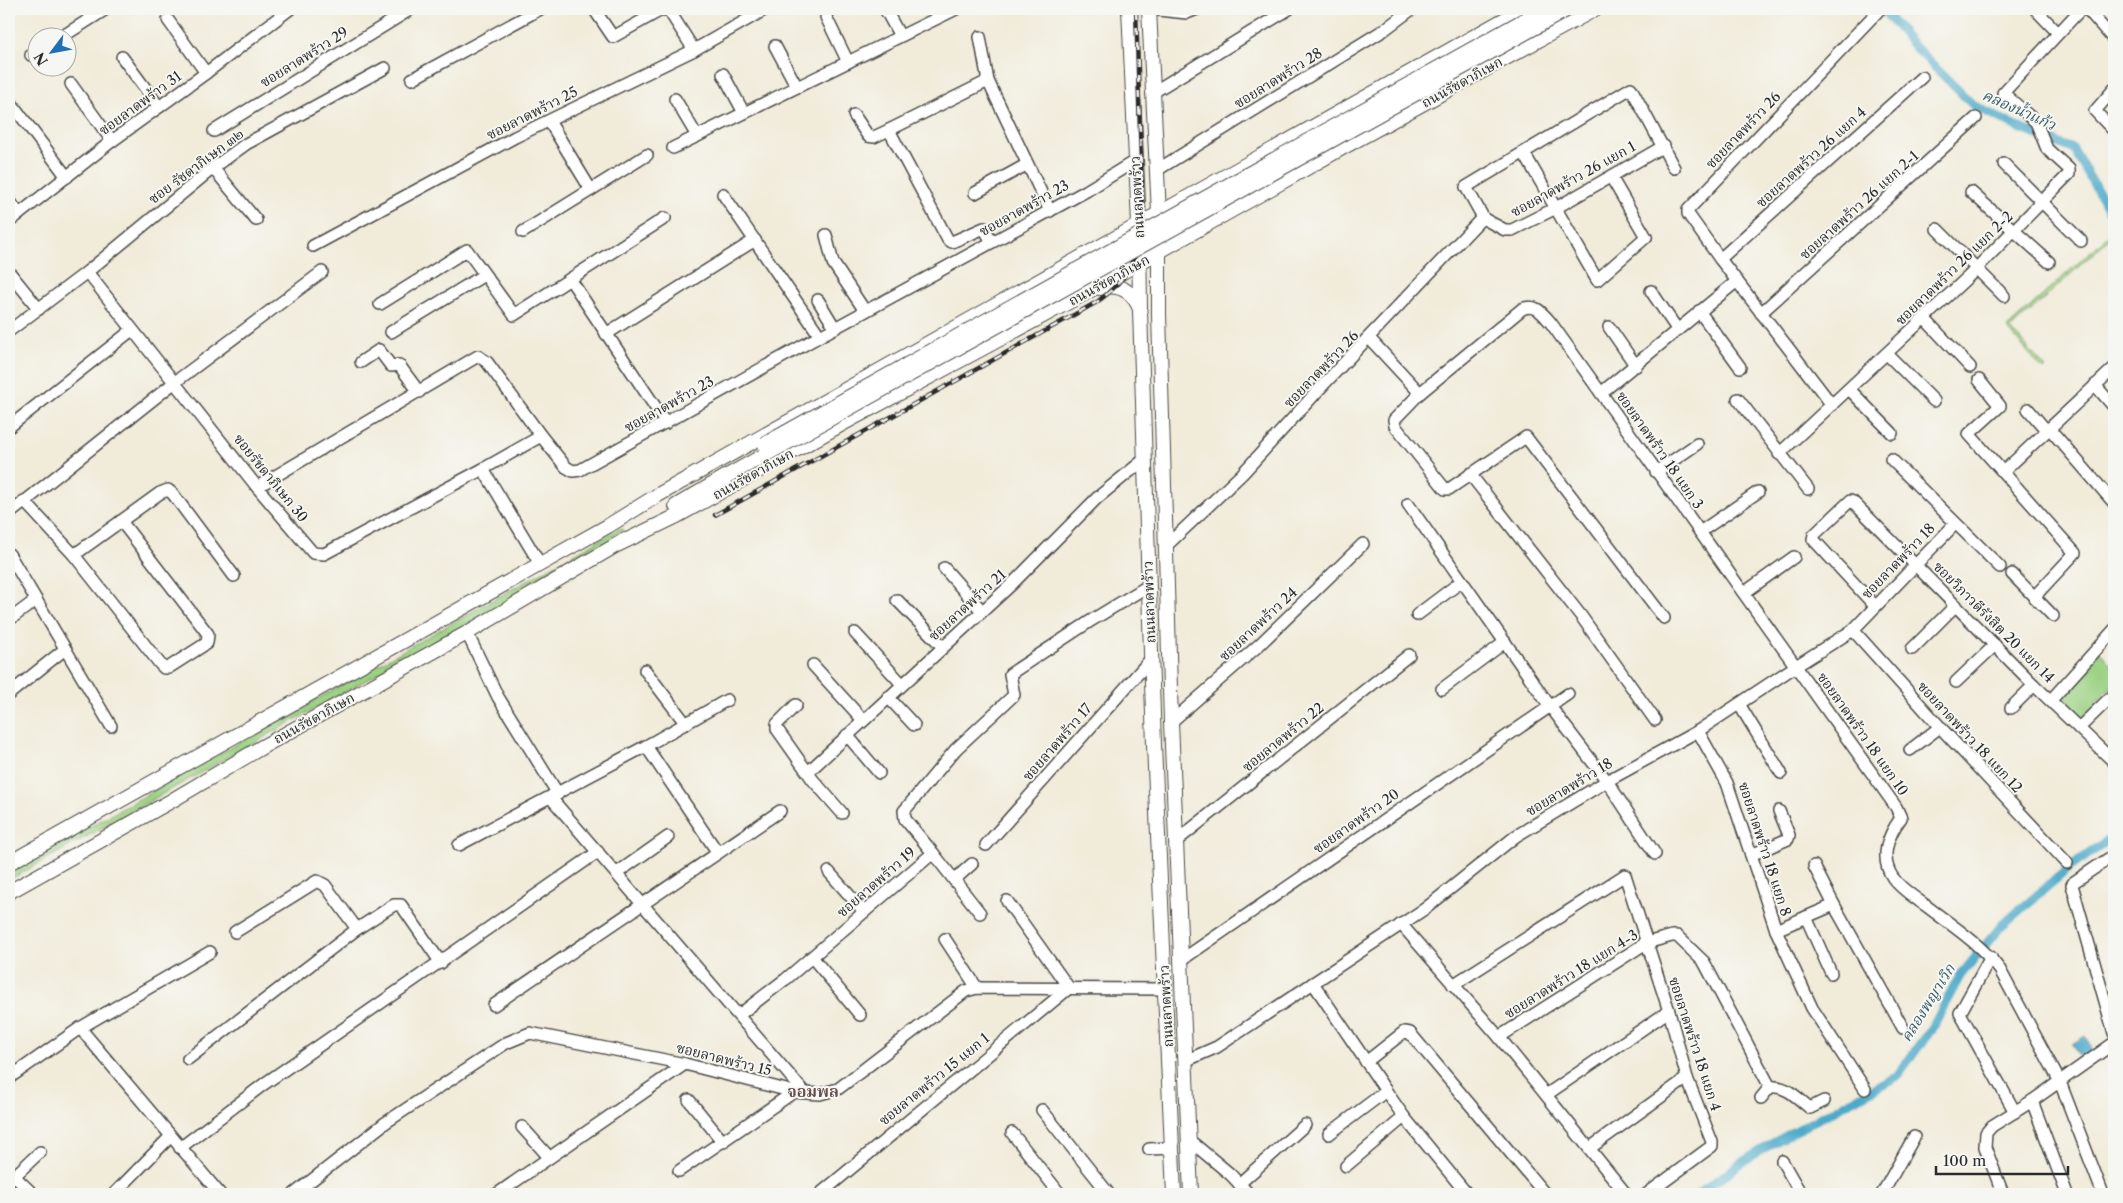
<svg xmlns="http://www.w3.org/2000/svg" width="2123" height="1203" font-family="'Libre Caslon Text','Noto Serif Thai',serif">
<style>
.green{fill:#9bd182;stroke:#637e56}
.garden{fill:url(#garden-furrows);stroke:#637e56}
.water{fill:#4ba9c9;stroke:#3b6a7a}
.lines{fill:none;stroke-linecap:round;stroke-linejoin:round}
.canal{stroke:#4ba9c9;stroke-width:9}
.minor-casing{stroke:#494845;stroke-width:14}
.major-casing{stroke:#494845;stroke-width:16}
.minor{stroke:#fff;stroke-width:11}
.major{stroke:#fff;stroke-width:14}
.rail-casing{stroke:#2b2b2b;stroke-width:4.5}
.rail{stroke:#f6f6f2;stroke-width:2.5;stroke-dasharray:8;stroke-linecap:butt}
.major-bridge-casing{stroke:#494845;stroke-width:16;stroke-linecap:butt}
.major-bridge{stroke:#fff;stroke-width:14}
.labels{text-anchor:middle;stroke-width:4;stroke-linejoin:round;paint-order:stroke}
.street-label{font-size:14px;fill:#2b2b2b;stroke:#f6f6f2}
.water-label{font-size:15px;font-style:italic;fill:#385d6a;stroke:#f6f6f2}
.quarter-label{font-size:16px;font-weight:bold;fill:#684e4d;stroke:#f6f6f2}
</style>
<defs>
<pattern id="garden-furrows" width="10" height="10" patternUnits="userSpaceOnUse" patternTransform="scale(1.25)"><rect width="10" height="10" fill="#9bd182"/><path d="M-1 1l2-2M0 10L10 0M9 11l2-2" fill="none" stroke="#7faa6b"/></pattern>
</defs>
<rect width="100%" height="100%" fill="#f6f6f2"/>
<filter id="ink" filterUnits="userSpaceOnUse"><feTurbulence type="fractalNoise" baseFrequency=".02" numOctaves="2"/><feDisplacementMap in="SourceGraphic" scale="10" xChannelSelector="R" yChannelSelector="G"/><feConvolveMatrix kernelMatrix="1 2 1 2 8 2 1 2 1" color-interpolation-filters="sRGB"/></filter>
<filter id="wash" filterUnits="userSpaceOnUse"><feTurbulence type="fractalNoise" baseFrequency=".0096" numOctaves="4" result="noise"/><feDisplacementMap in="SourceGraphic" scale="20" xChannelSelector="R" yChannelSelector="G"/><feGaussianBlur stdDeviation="1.12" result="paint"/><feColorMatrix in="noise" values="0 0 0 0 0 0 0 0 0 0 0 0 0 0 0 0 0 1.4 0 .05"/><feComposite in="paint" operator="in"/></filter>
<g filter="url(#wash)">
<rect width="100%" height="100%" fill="#f1ebd9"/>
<g class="green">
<polygon points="619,529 622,529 623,534 545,580 9,880 9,872"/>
<polygon points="2099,650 2114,669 2114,683 2079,722 2054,700"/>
</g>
<polygon class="garden" points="2112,232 2114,238 2112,236 2011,329 2046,368 2043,370 2007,328"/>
<polygon class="water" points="2085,1036 2094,1052 2081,1059 2072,1044"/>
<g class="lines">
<g class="canal">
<polyline points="1882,9 1914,46 1973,105 2017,127 2073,149 2114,219"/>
<polyline points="1698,1194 1747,1159 1773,1143 1896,1077 1931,1030 1960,976 2001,926 2069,868 2114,836"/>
</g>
</g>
</g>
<g filter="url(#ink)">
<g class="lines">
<defs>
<g id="minor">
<polyline points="594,9 613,37 663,9"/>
<polyline points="668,9 694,50"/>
<polyline points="885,9 900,36"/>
<polyline points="1149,9 1187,13 1197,9"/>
<polyline points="2035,9 2058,33"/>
<polyline points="2087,9 2114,40"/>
<polyline points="826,17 848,62"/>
<polyline points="168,20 206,73"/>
<polyline points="980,37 988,81 1050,211"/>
<polyline points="60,38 106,9"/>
<polyline points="775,46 797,87"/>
<polyline points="31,55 38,51"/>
<polyline points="122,57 159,107"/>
<polyline points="723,74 744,113"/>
<polyline points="412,79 540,9"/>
<polyline points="988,81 889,130 948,240 952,242 984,228 992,242"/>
<polyline points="71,84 112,141"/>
<polyline points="2114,89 2095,111 2114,131"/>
<polyline points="1152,93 1289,9"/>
<polyline points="675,99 697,136"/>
<polyline points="9,100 67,177"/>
<polyline points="854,115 868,136 874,137 889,130"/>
<polyline points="549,121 591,190"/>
<polyline points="214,131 411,9"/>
<polyline points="673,148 956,9"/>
<polyline points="1524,153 1597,280 1646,237 1611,177"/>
<polyline points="2004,164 2081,241"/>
<polyline points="213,168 256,220"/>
<polyline points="1157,170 1384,30 1412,9"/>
<polyline points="1971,192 2049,262"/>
<polyline points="975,193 1026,165"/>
<polyline points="723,194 820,336"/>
<polyline points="9,200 19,214"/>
<polyline points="1484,219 1466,187 1631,88 1674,168"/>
<polyline points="9,222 112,141 206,73 290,9"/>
<polyline points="1937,229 2004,296"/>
<polyline points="523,232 647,155"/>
<polyline points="826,235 833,263 865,311"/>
<polyline points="313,246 515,137 694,50 766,9"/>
<polyline points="1720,259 1922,77"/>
<polyline points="9,272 39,309"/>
<polyline points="87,272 257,487 313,553 324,554 483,469 540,564"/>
<polyline points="570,279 666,423"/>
<polyline points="1651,291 1677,329"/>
<polyline points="818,300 835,328"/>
<polyline points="380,304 467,250 514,315 665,218"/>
<polyline points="1699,311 1740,367"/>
<polyline points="1761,313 1976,118"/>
<polyline points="1924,318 1970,367"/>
<polyline points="1609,327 1636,366"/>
<polyline points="9,331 87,272 213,168 246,144 385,68"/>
<polyline points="391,332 484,275"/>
<polyline points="606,334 755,240"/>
<polyline points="1369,338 1420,393"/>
<polyline points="1887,354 1934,401"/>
<polyline points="361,362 379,350 391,366 399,365 419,392"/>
<polyline points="1979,380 2000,406 1969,434 2003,472"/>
<polyline points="2095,385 2114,407"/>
<polyline points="1849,389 1892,433"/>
<polyline points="1601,393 1737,281"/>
<polyline points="1738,399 1808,489"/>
<polyline points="1832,405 1720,259 1688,214 1688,210 1880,9"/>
<polyline points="2028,409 2046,430"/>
<polyline points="9,427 132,330"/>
<polyline points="2049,428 2114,503"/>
<polyline points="1779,454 1969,276 2069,174 2069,169 2047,149 2036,122 2003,93 2081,9"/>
<polyline points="1891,459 2000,567"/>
<polyline points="483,469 541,436"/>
<polyline points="1656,472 1697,444"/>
<polyline points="1470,474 1581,616 1655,720"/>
<polyline points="257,487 478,356 487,362 541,436 566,467 573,471 580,470 820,336 1086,191 1135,161"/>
<polyline points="24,501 74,555 160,664 164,668 168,668 207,643 208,634 121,521"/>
<polyline points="1408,504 1549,705 1607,781 1655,854"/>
<polyline points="9,514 175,382 322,272"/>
<polyline points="1700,532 1758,492"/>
<polyline points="1166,546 1242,474 1324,384 1480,220 1484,219 1505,230 1512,230 1554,209 1664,146"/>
<polyline points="9,554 111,726"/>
<polyline points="74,555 160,493 168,490 173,494 234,576"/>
<polyline points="944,568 982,611"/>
<polyline points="2012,574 2053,616"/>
<polyline points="1744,593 1794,557"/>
<polyline points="2034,597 2075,553 2003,472 2114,368"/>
<polyline points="897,600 943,647"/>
<polyline points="1875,606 1813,539 1814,535 1850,501 1853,502 2034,685 2114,762"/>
<polyline points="1417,615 1462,581"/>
<path d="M1664,618L1526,437L1449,489H1445L1395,426L1394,420L1420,393L1522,309C1536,303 1542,313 1551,323L1896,807L1901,818C1888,835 1879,858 1893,878C1901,889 1914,897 1925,905C1951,925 1980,943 2000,970L2060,1082L2103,1194"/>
<polyline points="9,620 36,600"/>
<polyline points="1853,630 1940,727 2067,863"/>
<polyline points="467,633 498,697 558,794"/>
<polyline points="855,633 902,684"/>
<polyline points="1912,649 1956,605"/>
<polyline points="813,665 863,720"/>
<polyline points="645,670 686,724"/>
<polyline points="1956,682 1995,645"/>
<polyline points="1442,689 1505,642"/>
<polyline points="9,694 65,649"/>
<polyline points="888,697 914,725"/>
<polyline points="2051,700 2114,630"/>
<polyline points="1739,704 1781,773"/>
<polyline points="796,705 777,724 777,729 813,780 842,813"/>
<polyline points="2011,708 2034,685"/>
<polyline points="1171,722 1259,645 1363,544"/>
<polyline points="2079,728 2114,694"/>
<polyline points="1698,731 1727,783 1776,930 1834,905 1903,1028"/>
<polyline points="847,735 879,773"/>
<polyline points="646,746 718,853"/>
<polyline points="1910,750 1940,727"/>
<polyline points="808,772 1012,584 1097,498 1145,459"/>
<polyline points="551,798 804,1092"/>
<polyline points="1175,842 1409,655"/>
<polyline points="459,845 646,746 727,700"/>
<polyline points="986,845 1151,659"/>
<polyline points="933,853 980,913"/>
<polyline points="1751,855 1788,839 1789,835 1779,811"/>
<polyline points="2114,855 2074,882 2072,885 2114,1033"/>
<polyline points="1814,866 1834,905"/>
<polyline points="829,872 864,912"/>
<polyline points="617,873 668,837"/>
<polyline points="954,880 972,864"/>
<polyline points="1806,917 1831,973"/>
<polyline points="1401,924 1499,1037 1626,1194"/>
<polyline points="357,929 389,908 394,905 401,905 441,963"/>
<polyline points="1776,930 1812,1008 1865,1089"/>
<polyline points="945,939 977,988"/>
<polyline points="812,957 860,1015"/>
<polyline points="1991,957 1960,1013 2015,1112"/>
<polyline points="1180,961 1568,694"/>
<polyline points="786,979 933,853 905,819 904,811 956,749 1014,695 1010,674 1092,620 1148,586"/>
<polyline points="1313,983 1386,1091 1329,1134"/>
<polyline points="1453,985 1625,875 1669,1011 1687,1078 1712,1142 1712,1146 1647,1194"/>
<polyline points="494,1005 780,811"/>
<polyline points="739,1015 783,981"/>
<polyline points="80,1028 220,1194"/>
<polyline points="1499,1037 1646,943 1672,936 1677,936 1704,962 1770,1087 1761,1098"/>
<polyline points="188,1059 357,929 325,885 317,881 235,932"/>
<polyline points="1185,1061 1217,1047 1426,908 1516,836 1607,781 1698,731 1796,666 1853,630 1955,524"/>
<polyline points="1366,1062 1404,1032 1410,1033 1545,1194"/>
<polyline points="9,1078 80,1028 210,952"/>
<path d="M1770,1087C1787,1085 1798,1099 1810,1108L1824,1101"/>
<polyline points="1386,1091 1404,1117 1467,1194"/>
<polyline points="1546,1095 1669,1011"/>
<polyline points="689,1100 723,1142"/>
<polyline points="2032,1101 2067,1194"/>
<polyline points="1042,1110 1109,1194"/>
<polyline points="522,1127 549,1157"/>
<polyline points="1012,1133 1060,1194"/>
<polyline points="1189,1140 1230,1174 1249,1194"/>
<polyline points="180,1148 264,1084 598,852"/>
<polyline points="1590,1148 1687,1078"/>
<polyline points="1149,1149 1172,1148"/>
<polyline points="1782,1161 1801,1194"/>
<polyline points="1346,1166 1404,1117"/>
<polyline points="679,1171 794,1092"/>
<polyline points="14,1176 33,1194"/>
<polyline points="9,1181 40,1152"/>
<polyline points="1239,1184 1305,1125"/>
<polyline points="114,1194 170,1137"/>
<polyline points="294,1194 385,1123 506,1043 530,1033 685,1064 794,1092 820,1094 838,1089 966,991 977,988 1165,989"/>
<polyline points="497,1194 685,1064"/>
<polyline points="820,1194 1069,988 1007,901"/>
<polyline points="1882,1194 1914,1137"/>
<polyline points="2003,1194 1985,1147 1986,1133 1992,1126 2032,1101 2114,1043"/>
</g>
<g id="major">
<polyline points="1129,9 1139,224 1140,310 1154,745 1174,1194"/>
<polyline points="1149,9 1159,214 1159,315 1171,722 1191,1194"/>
<path d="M1100,288C1119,283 1133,291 1140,309"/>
<polyline points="676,506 727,476"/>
<polyline points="619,544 677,516 844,423 1089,291 1342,148 1595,9"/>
<polyline points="9,863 608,526 658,495 1523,9"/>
<polyline points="9,892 171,801 262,747 467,633 625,540"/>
</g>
</defs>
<use href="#minor" class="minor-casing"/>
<use href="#major" class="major-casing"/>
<use href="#minor" class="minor"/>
<use href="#major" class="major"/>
<defs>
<path id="rail" d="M715,515L1097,302C1125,282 1139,258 1143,224L1136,9"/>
</defs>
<use href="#rail" class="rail-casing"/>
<use href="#rail" class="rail"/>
<defs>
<g id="major-bridge">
<polyline points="765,444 1544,9"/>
<polyline points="727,476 1568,9"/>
</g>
</defs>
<use href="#major-bridge" class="major-bridge-casing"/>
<use href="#major-bridge" class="major-bridge"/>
</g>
</g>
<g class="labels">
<g class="street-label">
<text transform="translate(304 57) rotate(-32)" y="5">ซอยลาดพร้าว 29</text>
<text transform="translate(1278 78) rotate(-32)" y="5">ซอยลาดพร้าว 28</text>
<text transform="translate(1462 82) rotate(-29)" y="5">ถนนรัชดาภิเษก</text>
<text transform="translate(140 103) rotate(-36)" y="5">ซอยลาดพร้าว 31</text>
<text transform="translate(532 113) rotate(-27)" y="5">ซอยลาดพร้าว 25</text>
<text transform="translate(1743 130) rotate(-46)" y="5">ซอยลาดพร้าว 26</text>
<text transform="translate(1811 157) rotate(-42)" y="5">ซอยลาดพร้าว 26 แยก 4</text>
<text transform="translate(196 166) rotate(-37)" y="5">ซอย รัชดาภิเษก ๓๒</text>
<text transform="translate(1573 179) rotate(-29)" y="5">ซอยลาดพร้าว 26 แยก 1</text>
<text transform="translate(1137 197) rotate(-93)" y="5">ถนนลาดพร้าว</text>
<text transform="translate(1859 205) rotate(-42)" y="5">ซอยลาดพร้าว 26 แยก 2-1</text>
<text transform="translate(1024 208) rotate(-29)" y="5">ซอยลาดพร้าว 23</text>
<text transform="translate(1954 268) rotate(-44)" y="5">ซอยลาดพร้าว 26 แยก 2-2</text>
<text transform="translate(1109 280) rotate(-29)" y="5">ถนนรัชดาภิเษก</text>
<text transform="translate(1321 369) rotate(-46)" y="5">ซอยลาดพร้าว 26</text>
<text transform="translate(669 404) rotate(-29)" y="5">ซอยลาดพร้าว 23</text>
<text transform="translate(1660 450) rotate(55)" y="5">ซอยลาดพร้าว 18 แยก 3</text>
<text transform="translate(753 474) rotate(-29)" y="5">ถนนรัชดาภิเษก</text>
<text transform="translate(271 478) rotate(51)" y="5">ซอยรัชดาภิเษก 30</text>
<text transform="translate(1898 561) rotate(-46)" y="5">ซอยลาดพร้าว 18</text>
<text transform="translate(1149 602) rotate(-92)" y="5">ถนนลาดพร้าว</text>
<text transform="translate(967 605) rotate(-42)" y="5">ซอยลาดพร้าว 21</text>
<text transform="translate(1994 622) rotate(45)" y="5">ซอยวิภาวดีรังสิต 20 แยก 14</text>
<text transform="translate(1258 624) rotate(-43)" y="5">ซอยลาดพร้าว 24</text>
<text transform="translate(314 718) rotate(-29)" y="5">ถนนรัชดาภิเษก</text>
<text transform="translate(1863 734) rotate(55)" y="5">ซอยลาดพร้าว 18 แยก 10</text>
<text transform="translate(1283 737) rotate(-39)" y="5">ซอยลาดพร้าว 22</text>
<text transform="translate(1970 737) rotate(47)" y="5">ซอยลาดพร้าว 18 แยก 12</text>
<text transform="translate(1057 742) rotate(-49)" y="5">ซอยลาดพร้าว 17</text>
<text transform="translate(1569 787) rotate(-31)" y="5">ซอยลาดพร้าว 18</text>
<text transform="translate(1356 821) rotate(-35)" y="5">ซอยลาดพร้าว 20</text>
<text transform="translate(1765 849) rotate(72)" y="5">ซอยลาดพร้าว 18 แยก 8</text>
<text transform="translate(876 882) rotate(-41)" y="5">ซอยลาดพร้าว 19</text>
<text transform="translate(1571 974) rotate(-32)" y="5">ซอยลาดพร้าว 18 แยก 4-3</text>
<text transform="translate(1166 1006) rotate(-93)" y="5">ถนนลาดพร้าว</text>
<text transform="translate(1695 1044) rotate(72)" y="5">ซอยลาดพร้าว 18 แยก 4</text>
<text transform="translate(724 1059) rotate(14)" y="5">ซอยลาดพร้าว 15</text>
<text transform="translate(934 1079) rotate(-39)" y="5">ซอยลาดพร้าว 15 แยก 1</text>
</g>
<g class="water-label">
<text transform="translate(2019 110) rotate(24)" y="5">คลองน้ำแก้ว</text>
<text transform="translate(1928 1003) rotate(-58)" y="5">คลองพญาเวิก</text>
</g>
<g class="quarter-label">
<text x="813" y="1097">จอมพล</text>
</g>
</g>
<rect width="2123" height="1203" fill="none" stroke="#f6f6f2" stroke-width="30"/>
<g transform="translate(52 52) rotate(238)"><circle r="24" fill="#f6f6f2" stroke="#a5a5a2"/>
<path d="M0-4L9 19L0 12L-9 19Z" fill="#1f6fb2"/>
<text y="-8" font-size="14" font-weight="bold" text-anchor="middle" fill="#2b2b2b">N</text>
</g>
<path d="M1936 1166v8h132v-8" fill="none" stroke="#2b2b2b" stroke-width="2.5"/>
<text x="1943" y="1166" font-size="15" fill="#2b2b2b" stroke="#f6f6f2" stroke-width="4" paint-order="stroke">100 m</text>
</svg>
